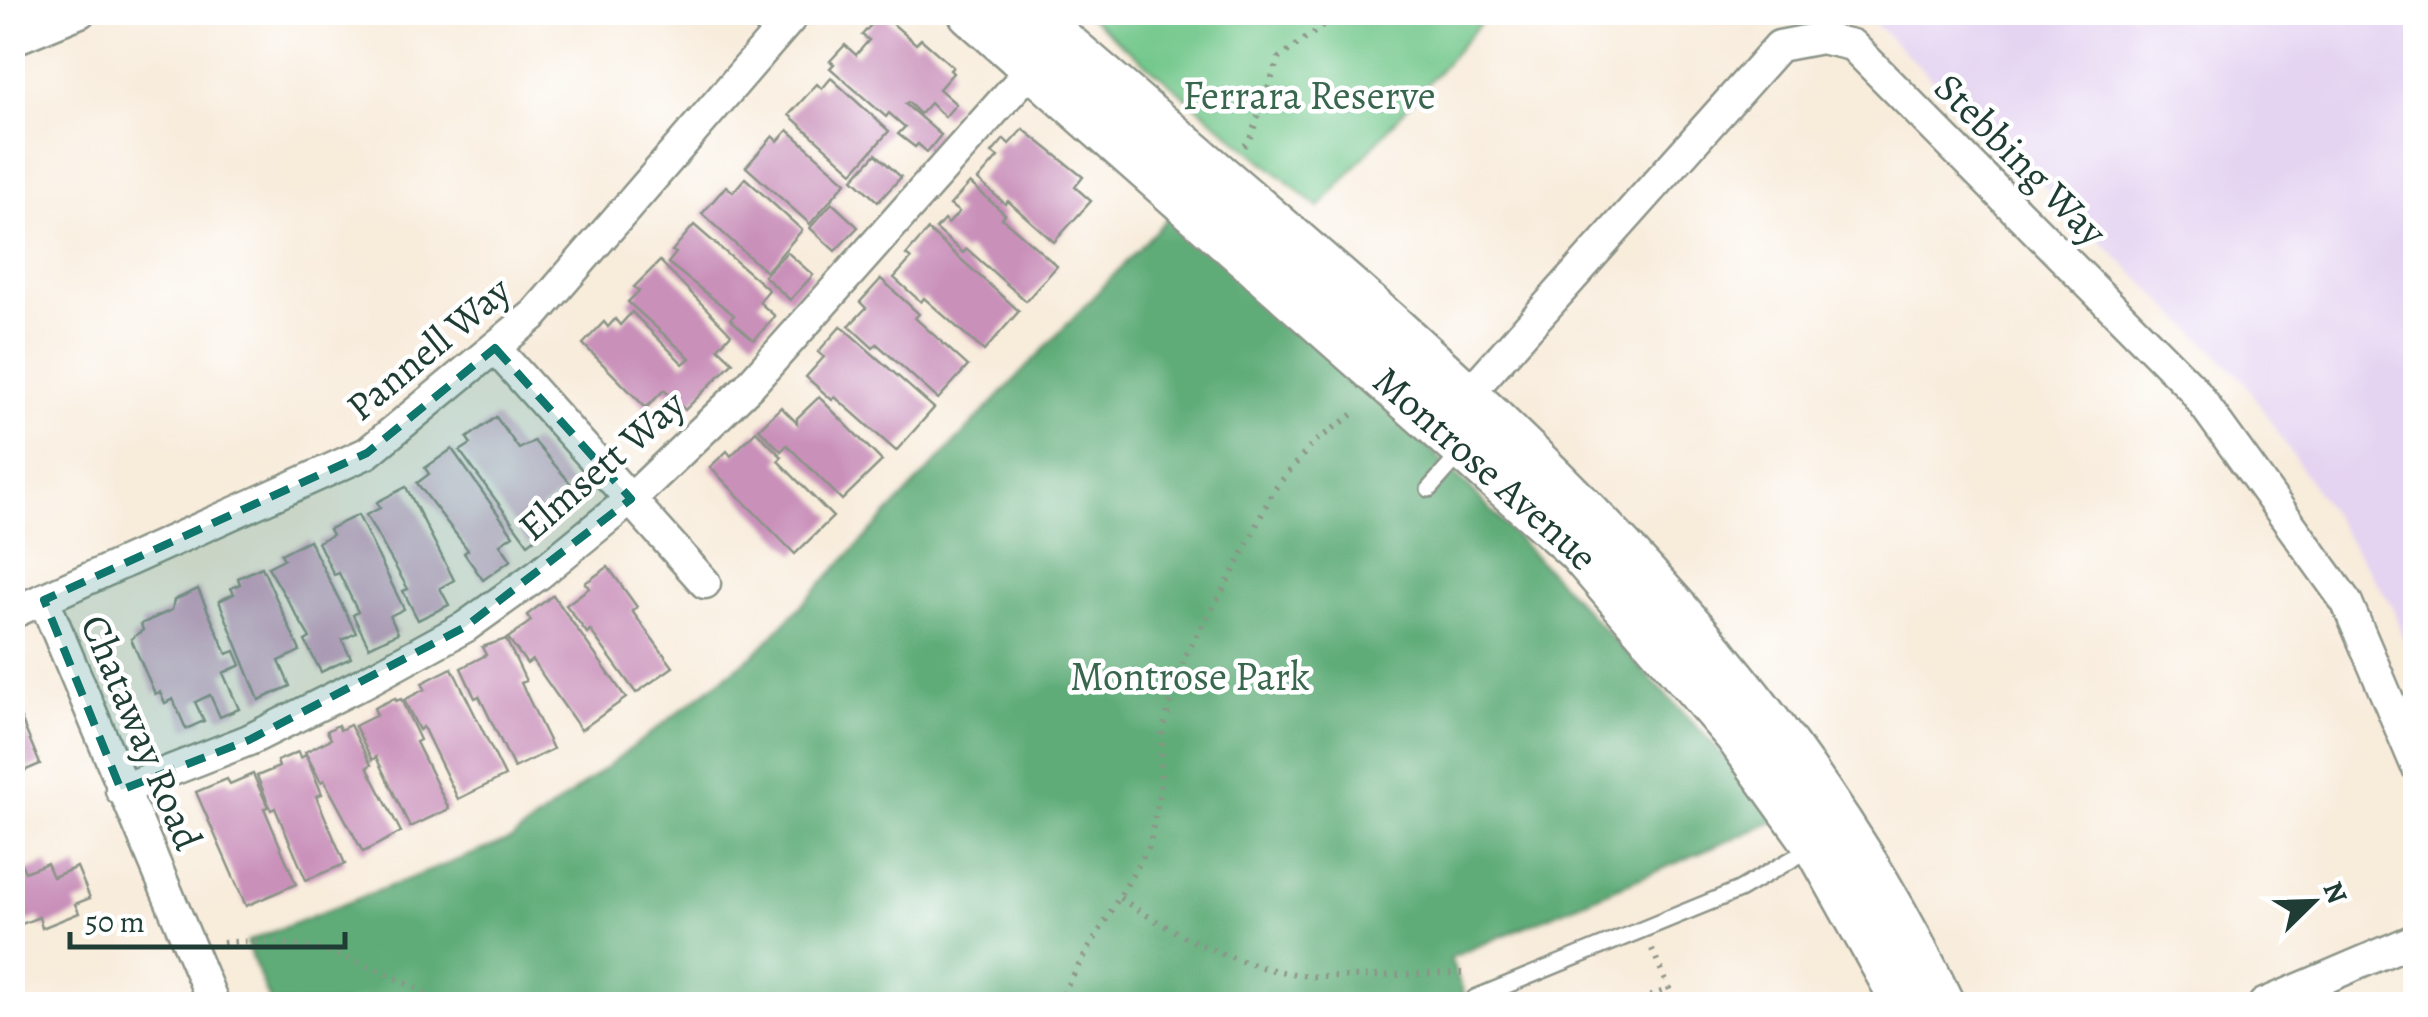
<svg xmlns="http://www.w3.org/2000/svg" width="2428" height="1017" font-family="Alegreya,serif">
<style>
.built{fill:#e4d3f1}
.green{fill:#73c88c;stroke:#498260;stroke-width:2.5}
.forest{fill:#5eac78;stroke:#3e7456;stroke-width:2.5}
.building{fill:#c990ba}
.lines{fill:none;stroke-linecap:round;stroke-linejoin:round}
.lane-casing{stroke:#8c9488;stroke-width:20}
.street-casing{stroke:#8c9488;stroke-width:35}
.secondary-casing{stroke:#8c9488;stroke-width:50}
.path{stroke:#8c9488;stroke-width:6;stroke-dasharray:2.5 8;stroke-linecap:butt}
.lane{stroke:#fff;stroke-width:15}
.street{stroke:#fff;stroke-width:30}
.secondary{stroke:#fff;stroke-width:45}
.marked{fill:#0f766e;fill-opacity:0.2;stroke:#0f766e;stroke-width:8;stroke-dasharray:20 12;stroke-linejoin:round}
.labels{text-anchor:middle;stroke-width:9;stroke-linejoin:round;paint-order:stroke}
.park-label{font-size:40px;fill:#38674e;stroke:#fff}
.street-label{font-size:40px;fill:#1f3d34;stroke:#fff}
</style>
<rect width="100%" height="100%" fill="#fff"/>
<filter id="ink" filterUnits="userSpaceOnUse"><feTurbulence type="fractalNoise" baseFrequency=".01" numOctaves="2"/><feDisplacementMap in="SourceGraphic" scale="20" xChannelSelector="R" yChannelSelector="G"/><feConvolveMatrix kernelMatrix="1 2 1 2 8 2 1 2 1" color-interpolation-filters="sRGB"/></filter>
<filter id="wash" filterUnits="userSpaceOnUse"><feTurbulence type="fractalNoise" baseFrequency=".0048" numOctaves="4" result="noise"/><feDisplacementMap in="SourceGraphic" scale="40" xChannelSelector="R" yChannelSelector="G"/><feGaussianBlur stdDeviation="2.25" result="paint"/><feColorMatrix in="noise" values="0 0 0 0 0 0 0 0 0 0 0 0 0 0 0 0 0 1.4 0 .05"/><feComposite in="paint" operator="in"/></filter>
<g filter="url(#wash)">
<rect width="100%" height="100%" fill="#f8ecdb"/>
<polygon class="built" points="1864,13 2415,13 2415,670 2391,604 2241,377"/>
<polygon class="green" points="1085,13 1489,13 1319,208"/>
<polygon class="forest" points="1179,206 1468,486 1783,818 1450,958 1468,1004 271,1004 246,942 512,839 756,653"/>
<g id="blocks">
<g class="building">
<polygon points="879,16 882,18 884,16 916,44 921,39 953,67 950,70 953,73 939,89 956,104 945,117 930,103 920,114 908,102 905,104 941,135 927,152 918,144 915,147 898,134 905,127 889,113 886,117 830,68 834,64 830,61 845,45 856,55 869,40 862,35"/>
<polygon points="831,78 889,131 853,172 789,115 817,84 822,89"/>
<polygon points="1023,129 1083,177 1075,187 1091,201 1054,242 1008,201 1005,204 978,180 998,157 992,153 1004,139 1009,144"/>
<polygon points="788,130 846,182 810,224 746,167 773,136 778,141"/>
<polygon points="876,154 901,177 878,202 853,179"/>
<polygon points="745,178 802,230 766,272 702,214 726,186 733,192"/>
<polygon points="970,183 1005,214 1002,218 1057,266 1026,301 967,249 963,253 936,229 944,220 948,224 959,212 950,205"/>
<polygon points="832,203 858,227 835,251 810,228"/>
<polygon points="694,225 769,290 759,302 775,316 754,340 730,319 734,315 668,263 676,253 672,251"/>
<polygon points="928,230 1019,311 984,351 924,298 921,302 894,278 911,259 906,255"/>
<polygon points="787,252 813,275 790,300 764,276"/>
<polygon points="660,261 731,334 718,348 733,362 685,410 664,390 646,408 583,344 604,322 608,327 615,319 620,325 632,312 683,364 690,358 628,302 639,291 634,287"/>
<polygon points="881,279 919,314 915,318 968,366 938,399 877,344 873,348 849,326 866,308 860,302"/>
<polygon points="841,326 934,408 896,451 835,397 832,400 806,377 824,357 818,352"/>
<polygon points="819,397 882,461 842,500 787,445 781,451 759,429 781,407 797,423 797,418"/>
<polygon points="496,417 519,449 534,441 572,485 541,509 553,525 528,544 460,451 471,444 467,438"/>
<polygon points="756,431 782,457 778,461 833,517 795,554 710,467 727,451 731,456"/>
<polygon points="452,449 513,535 500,544 511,560 483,580 464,553 468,550 417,483 429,474 425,468"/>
<polygon points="406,487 454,580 440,588 449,605 418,620 403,591 408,589 366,515 380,508 377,502"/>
<polygon points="358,515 404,609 390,616 398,633 369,647 353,615 358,612 339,573 334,575 318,542 332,535 329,529"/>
<polygon points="309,540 356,633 342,640 351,658 321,672 305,641 310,638 268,567 284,559 281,554"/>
<polygon points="262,567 300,651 279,661 290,686 259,700 219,601 234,594 231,588 240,584 238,578"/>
<polygon points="608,567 637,607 632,611 673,667 636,693 590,630 587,633 566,605 589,588 585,583"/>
<polygon points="198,589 227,654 235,651 241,665 223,673 239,709 220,717 210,695 195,702 204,721 186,729 173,699 165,703 160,692 155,694 131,639 143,630 141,624 172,610 174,600"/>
<polygon points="553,595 626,698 581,730 532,660 527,664 508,638 531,621 527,615"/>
<polygon points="506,639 526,681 521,683 553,749 514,768 479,696 475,698 461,668 486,655 482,647"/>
<polygon points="452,668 505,776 458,799 423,727 419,730 404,700 425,689 422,683"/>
<polygon points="395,698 396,701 401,699 420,740 416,742 449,809 410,827 376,757 372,760 355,726 377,715 374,708"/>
<polygon points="19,714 40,764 12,776 12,716"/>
<polygon points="338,725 340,730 350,725 371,765 367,767 401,832 363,852 324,780 321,782 305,752 331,739 327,731"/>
<polygon points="298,752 300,758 306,755 322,794 316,796 345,864 306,880 275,808 271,810 257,776 279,767 277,761"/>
<polygon points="253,774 268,807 264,808 296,884 246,906 196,792 227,779 230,784"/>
<polygon points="12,844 25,872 47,863 53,877 77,867 90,898 75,904 79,913 42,928 39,917 12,928"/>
</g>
</g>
</g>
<g filter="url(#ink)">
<use href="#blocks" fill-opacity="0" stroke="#8c9488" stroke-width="2.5"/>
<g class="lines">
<defs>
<g id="lane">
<polyline points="1429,489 1462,452"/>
<polyline points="1475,998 1739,890 1813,847"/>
</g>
<g id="street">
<polyline points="12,40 80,12"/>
<polyline points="495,348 705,583"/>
<polyline points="1455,409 1779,46 1821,38 1852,45 2192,388 2347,603 2416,765"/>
<polyline points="44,600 214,1004"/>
<polyline points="12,613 367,453 535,314 796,12"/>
<polyline points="121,790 249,740 363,683 465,627 539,574 631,499 749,386 1033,67"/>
<polyline points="2264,1004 2416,939"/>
</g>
<g id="secondary">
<path id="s1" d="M971,12L1579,550L1737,734L1817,845L1906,1004"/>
<path d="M1027,12C1365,307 1744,590 1941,1004"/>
</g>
</defs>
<use href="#lane" class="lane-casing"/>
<use href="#street" class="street-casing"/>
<use href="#secondary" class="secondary-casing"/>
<g class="path">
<polyline points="1244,146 1250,139 1279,58 1342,12"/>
<path d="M1120,898C1181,939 1252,975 1327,977C1374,978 1420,972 1466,973"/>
<path d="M223,943C301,934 378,965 444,1004"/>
<polyline points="1652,949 1676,1004"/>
<polyline points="1060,1004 1065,989 1149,847 1160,791 1162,732 1185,656 1238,563 1273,491 1313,443 1359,410"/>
<polyline points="1630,1004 1669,989"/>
</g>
<use href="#lane" class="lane"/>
<use href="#street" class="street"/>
<use href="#secondary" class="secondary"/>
</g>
</g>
<path class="marked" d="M495,348L631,499L465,627L249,740L121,790L44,600L367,453Z"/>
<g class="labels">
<g class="park-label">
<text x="1309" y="109">Ferrara Reserve</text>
<text x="1190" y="690">Montrose Park</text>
</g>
<g class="street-label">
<text transform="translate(2021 159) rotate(45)" y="14">Stebbing Way</text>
<text transform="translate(428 348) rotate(-40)" y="14">Pannell Way</text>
<text transform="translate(601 465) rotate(-41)" y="14">Elmsett Way</text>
<text dy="14" stroke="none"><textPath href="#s1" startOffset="688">Montrose Avenue</textPath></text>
<text transform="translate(142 732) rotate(67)" y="14">Chataway Road</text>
</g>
</g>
<rect width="2428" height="1017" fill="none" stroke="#fff" stroke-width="50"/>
<g transform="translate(2313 902) rotate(67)" stroke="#ffffff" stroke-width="8" paint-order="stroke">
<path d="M0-8L18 38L0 25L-18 38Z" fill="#1f3d34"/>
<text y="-15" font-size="28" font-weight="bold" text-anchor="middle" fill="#1f3d34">N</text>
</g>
<path d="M70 932v15h275v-15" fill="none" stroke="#1f3d34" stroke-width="5"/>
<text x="85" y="932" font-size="30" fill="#1f3d34" stroke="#ffffff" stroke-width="8" paint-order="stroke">50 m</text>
</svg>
